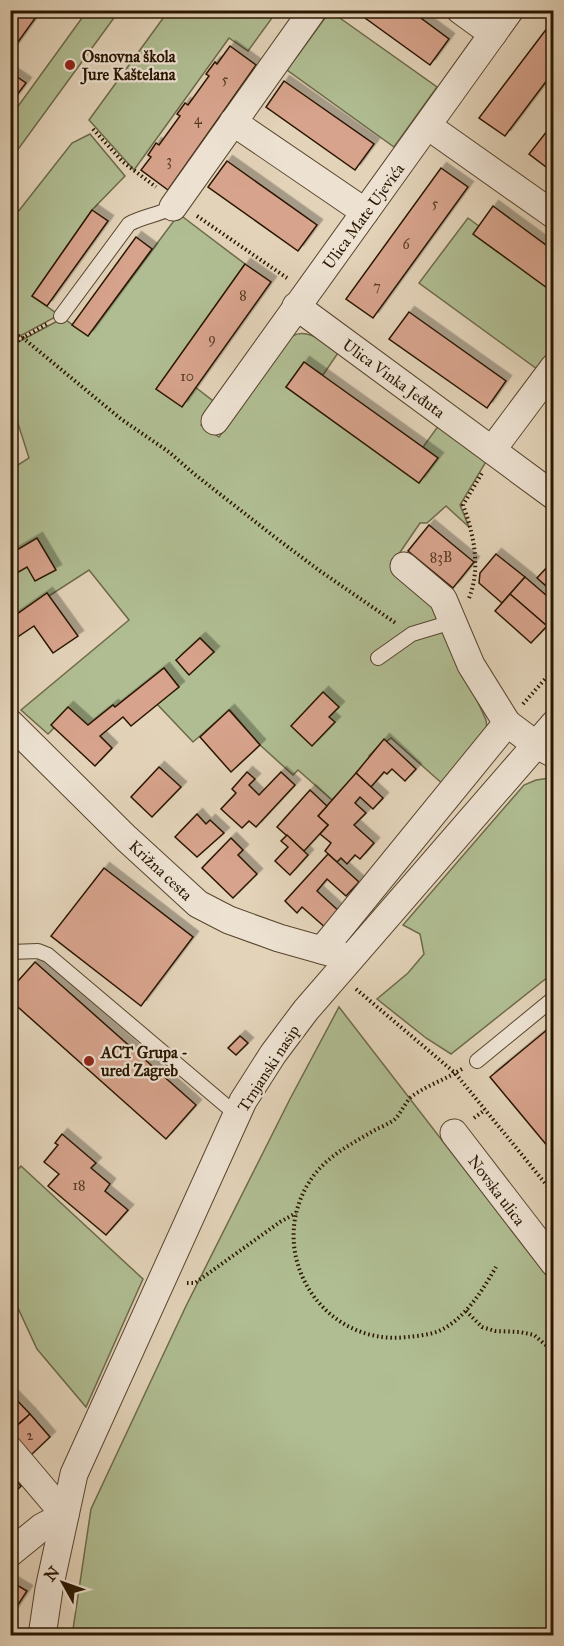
<svg xmlns="http://www.w3.org/2000/svg" width="564" height="1646" font-family="'IM FELL Great Primer',serif">
<style>
.green{fill:#b0bd92;stroke:#6d6a49;stroke-width:1.5;fill-rule:evenodd}
.building{fill:#d7a38c;stroke:#2a1600;stroke-width:1.5;filter:url(#shadow)}
.lines{fill:none;stroke-linecap:round;stroke-linejoin:round}
.service-casing{stroke:#58452e;stroke-width:16}
.minor-casing{stroke:#58452e;stroke-width:29}
.path{stroke:#2a1600;stroke-width:4;stroke-dasharray:1.5 3;stroke-linecap:butt}
.service{stroke:#ede2d2;stroke-width:14}
.minor{stroke:#ede2d2;stroke-width:27}
.poi-dot{fill:#8f2418;stroke:#ede2d2;stroke-width:2}
.labels{text-anchor:middle;stroke-width:4.5;stroke-linejoin:round;paint-order:stroke}
.number-label{font-size:14px;fill:#553923}
.poi-label{font-size:16px;font-weight:bold;fill:#2a1600;stroke:#ede2d2;text-anchor:start}
.street-label{font-size:16px;fill:#2a1600;stroke:#ede2d2}
</style>
<defs>
<filter id="shadow"><feDropShadow dx="5.5" dy="-5.5" stdDeviation="0" flood-color="#0004"/></filter>
</defs>
<rect width="100%" height="100%" fill="#e3d3b9"/>
<filter id="stains"><feTurbulence type="fractalNoise" baseFrequency=".00333" numOctaves="4"/><feColorMatrix values="0 0 0 0 .2 0 0 0 0 .09 0 0 0 0 .02 0 0 0 .5 -.17"/></filter>
<radialGradient id="worn" r=".72"><stop offset=".6" stop-color="#630" stop-opacity="0"/><stop offset="1" stop-color="#630" stop-opacity=".3"/></radialGradient>
<g class="green">
<polygon points="169,10 277,11 248,51 229,38 134,170 89,120"/>
<polygon points="87,11 119,11 11,159 11,116"/>
<polygon points="330,11 437,87 394,147 287,70"/>
<polygon points="90,134 125,176 92,210 32,296 59,315 11,341 10,222 72,143"/>
<path d="M179,214L245,264L157,388L195,387L217,404L201,425L219,437L292,336C309,327 324,344 338,353L323,375L304,362L286,387L419,483L437,458L423,447L439,425L487,460L460,505L469,527L446,506L427,523H420L392,564L431,599L486,720L487,729L445,786L391,738L386,742L384,740L369,756L371,758L332,800L298,770L293,775L260,745L230,710L193,742L157,704L179,687L164,668L115,707L113,705L88,725H52L54,728L48,734L21,710L129,620L89,570L49,596L47,593L11,619L10,470L29,458L15,414L11,409V346L63,318L88,336ZM200,638L214,652L177,660Z"/>
<polygon points="468,218 553,281 553,346 537,369 419,283"/>
<polygon points="550,778 554,780 553,973 451,1054 426,1038 377,999 408,973 424,954 420,934 403,925 524,785 536,780"/>
<polygon points="339,1007 553,1284 553,1635 72,1636 91,1509 186,1306 290,1099"/>
<polygon points="21,1166 143,1279 86,1407 37,1349 11,1293 11,1177"/>
</g>
<g class="building">
<polygon points="10,10 41,10 13,49 10,47"/>
<polygon points="354,10 410,10 449,39 430,65"/>
<polygon points="554,19 554,71 505,136 479,118"/>
<polygon points="230,46 256,65 168,190 141,170 151,157 148,155 156,143 159,145 180,116 177,114 185,103 188,105 209,76 206,74 215,62 217,64"/>
<polygon points="10,72 26,83 10,104"/>
<polygon points="284,81 374,144 355,170 266,107"/>
<polygon points="551,126 554,128 554,173 529,154"/>
<polygon points="227,161 317,225 298,251 208,187"/>
<polygon points="441,168 468,187 373,318 346,299"/>
<polygon points="493,206 554,251 554,293 473,234"/>
<polygon points="92,210 108,221 47,306 32,296"/>
<polygon points="136,237 152,249 88,336 72,325"/>
<polygon points="245,264 271,282 182,407 156,389"/>
<polygon points="409,312 506,381 487,408 389,339"/>
<polygon points="304,362 438,458 419,483 286,387"/>
<polygon points="429,525 474,562 453,588 408,551"/>
<polygon points="37,538 56,570 35,581 27,567 10,577 10,554"/>
<polygon points="496,554 525,577 502,603 479,583 480,573"/>
<polygon points="550,564 554,567 554,593 537,578"/>
<polygon points="525,577 554,602 554,618 547,626 510,594"/>
<polygon points="47,593 78,636 53,653 34,626 10,642 10,619"/>
<polygon points="510,594 547,626 531,643 495,611"/>
<polygon points="200,638 214,652 189,675 176,660"/>
<polygon points="164,668 179,687 131,726 123,717 100,736 112,748 95,766 51,725 68,707 88,725 113,705 115,707"/>
<polygon points="323,692 339,707 329,717 335,722 312,746 291,726"/>
<polygon points="229,710 260,745 231,772 200,737"/>
<polygon points="384,739 416,769 405,781 392,769 387,774 384,772 371,787 356,773"/>
<polygon points="159,767 181,787 152,817 131,797"/>
<polygon points="247,772 255,779 249,785 259,795 281,772 295,785 256,827 249,821 242,828 221,809 236,793 232,789"/>
<polygon points="356,773 383,798 373,809 360,797 355,803 366,813 354,825 374,843 360,859 355,855 347,864 341,858 337,862 325,851 331,843 320,834 328,825 318,816"/>
<polygon points="310,790 327,806 318,816 328,825 304,851 277,827"/>
<polygon points="197,814 206,824 210,820 224,833 197,857 175,837"/>
<polygon points="287,835 308,855 290,875 275,861 288,847 281,841"/>
<polygon points="231,838 243,850 238,855 257,874 233,898 202,868"/>
<polygon points="328,854 359,882 346,896 327,879 317,891 341,913 327,929 302,907 297,913 285,901"/>
<polygon points="104,868 193,937 141,1006 51,936"/>
<polygon points="35,962 196,1105 166,1139 10,1000 10,990"/>
<polygon points="554,1024 554,1154 490,1077"/>
<polygon points="240,1036 248,1043 236,1055 228,1048"/>
<polygon points="62,1134 96,1163 91,1168 110,1184 105,1191 128,1210 106,1235 48,1186 59,1174 44,1162 58,1145 55,1143"/>
<polygon points="10,1393 30,1414 10,1431"/>
<polygon points="30,1414 50,1437 31,1455 10,1432"/>
<polygon points="10,1475 21,1486 10,1497"/>
<polygon points="10,1581 27,1591 10,1617"/>
</g>
<g class="lines">
<defs>
<g id="service">
<path d="M61,316L129,224C143,216 159,215 173,207"/>
<polyline points="378,658 412,634 452,622"/>
<polyline points="10,952 38,951 48,955 237,1115"/>
<polyline points="477,1061 554,998"/>
</g>
<g id="minor">
<polyline points="460,10 493,34"/>
<polyline points="233,122 365,212"/>
<polyline points="428,126 554,215"/>
<polyline points="173,207 313,10"/>
<polyline points="296,306 554,496"/>
<polyline points="215,421 510,10"/>
<polyline points="492,450 554,367"/>
<polyline points="404,566 443,599 471,665 507,723 535,744 554,754"/>
<polyline points="10,723 126,838 198,904 229,920 279,938 350,958"/>
<polyline points="322,950 507,723"/>
<polyline points="454,1133 554,1263"/>
<polyline points="10,1450 65,1515 42,1527 10,1553"/>
<polyline points="42,1636 49,1589 74,1474 243,1101 273,1054 306,1010 554,724"/>
</g>
</defs>
<use href="#service" class="service-casing"/>
<use href="#minor" class="minor-casing"/>
<g class="path">
<polyline points="93,129 123,162 156,187"/>
<polyline points="197,216 287,278"/>
<polyline points="10,332 23,338 121,419 169,452 193,473 276,538 320,571 397,624"/>
<polyline points="10,345 47,324"/>
<polyline points="547,548 554,553"/>
<path d="M469,598C481,568 474,535 463,505L482,473"/>
<polyline points="523,704 554,669"/>
<path d="M356,989L455,1073C441,1081 424,1087 411,1097C405,1103 401,1113 395,1119C389,1124 381,1127 375,1130C350,1145 324,1157 308,1184C265,1256 324,1347 407,1337C417,1336 429,1335 439,1331C465,1319 482,1291 496,1267"/>
<polyline points="462,1069 455,1073 554,1194"/>
<polyline points="474,1118 485,1110"/>
<polyline points="187,1283 195,1283 280,1222 296,1213"/>
<polyline points="466,1311 482,1327 495,1331 520,1332 534,1335 554,1352"/>
</g>
<use href="#service" class="service"/>
<use href="#minor" class="minor"/>
</g>
<g class="poi-dot">
<circle cx="70" cy="65" r="6"/>
<circle cx="89" cy="1061" r="6"/>
</g>
<g class="labels">
<g class="number-label">
<text x="225" y="84">5</text>
<text x="198" y="124">4</text>
<text x="169" y="165">3</text>
<text x="435" y="208">5</text>
<text x="406" y="249">6</text>
<text x="377" y="291">7</text>
<text x="243" y="300">8</text>
<text x="212" y="343">9</text>
<text x="187" y="381">10</text>
<text x="441" y="562">83B</text>
<text x="79" y="1190">18</text>
<text x="30" y="1440">2</text>
</g>
<g class="poi-label">
<text x="82" y="62">Osnovna škola<tspan x="82" dy="18">Jure Kaštelana</tspan></text>
<text x="101" y="1058">ACT Grupa -<tspan x="101" dy="18">ured Zagreb</tspan></text>
</g>
<g class="street-label">
<text transform="translate(363 216) rotate(-54)" y="6">Ulica Mate Ujevića</text>
<text transform="translate(394 378) rotate(36)" y="6">Ulica Vinka Jeđuta</text>
<text transform="translate(161 870) rotate(43)" y="6">Križna cesta</text>
<text transform="translate(268 1068) rotate(-57)" y="6">Trnjanski nasip</text>
<text transform="translate(497 1190) rotate(53)" y="6">Novska ulica</text>
</g>
</g>
<rect width="564" height="1646" fill="none" stroke="#e3d3b9" stroke-width="36"/>
<rect x="12" y="12" width="540" height="1622" fill="none" stroke="#2a1600" stroke-width="3"/>
<rect x="18" y="18" width="528" height="1610" fill="none" stroke="#2a1600" stroke-width="1.5"/>
<g transform="translate(63 1583) rotate(310)" stroke="#ede2d2" stroke-width="4.5" paint-order="stroke">
<path d="M0-4.5L10 22L0 15L-10 22Z" fill="#2a1600"/>
<text y="-9" font-size="16" font-weight="bold" text-anchor="middle" fill="#2a1600">N</text>
</g>
<rect width="100%" height="100%" filter="url(#stains)"/>
<rect width="100%" height="100%" fill="url(#worn)"/>
</svg>
